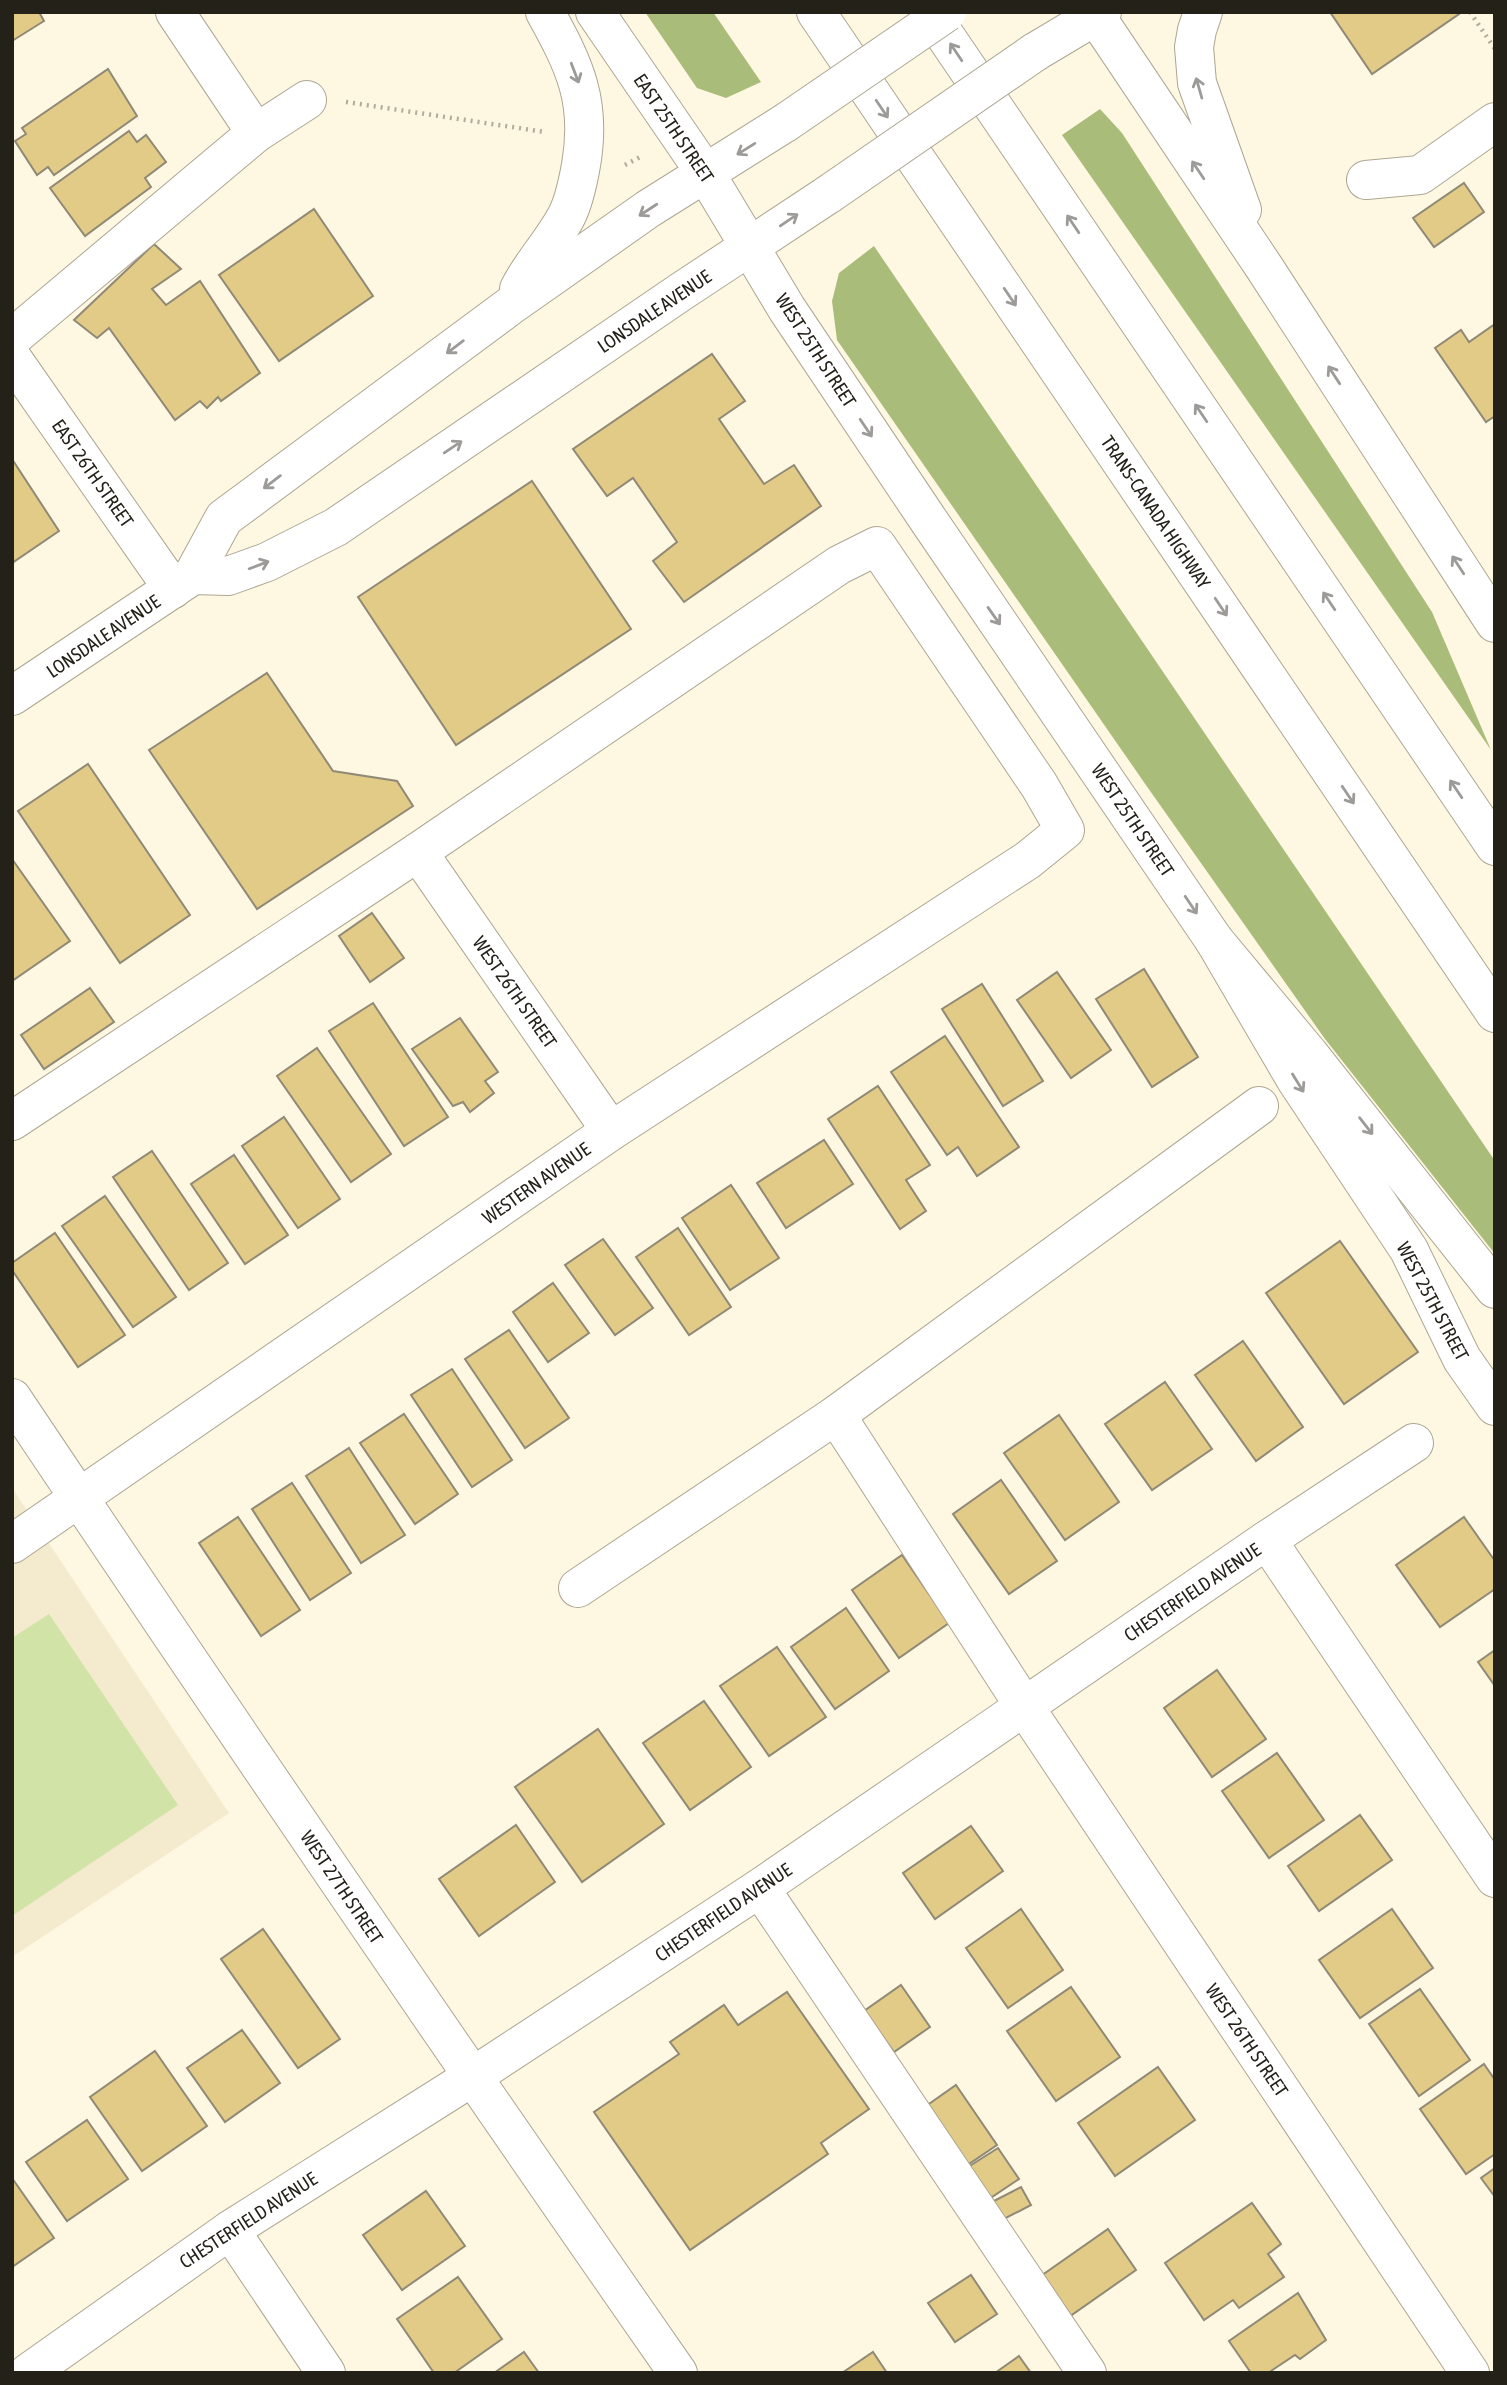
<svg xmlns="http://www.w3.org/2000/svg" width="1507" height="2385" font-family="'Asap Condensed',sans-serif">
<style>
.built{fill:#f4eace}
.green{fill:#d2e3a8}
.forest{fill:#aabc7a}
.building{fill:#e2cb86;stroke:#908976;stroke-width:2}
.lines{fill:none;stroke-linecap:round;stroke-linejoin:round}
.minor-casing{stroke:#ada693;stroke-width:40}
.major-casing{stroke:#ada693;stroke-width:40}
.highway-casing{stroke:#ada693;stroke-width:40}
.path{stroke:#b1ab9b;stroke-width:4.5;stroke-dasharray:2 5;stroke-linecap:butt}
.minor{stroke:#fff;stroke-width:38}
.major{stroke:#fff;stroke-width:38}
.highway{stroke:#fff;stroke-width:38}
.major-bridge-casing{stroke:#ada693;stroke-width:40;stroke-linecap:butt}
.major-bridge{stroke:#fff;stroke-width:38}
.oneway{stroke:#9c9b98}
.labels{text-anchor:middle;stroke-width:5;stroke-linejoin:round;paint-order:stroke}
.street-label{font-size:19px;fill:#242119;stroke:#fff}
</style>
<rect width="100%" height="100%" fill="#fef7e2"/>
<polygon class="built" points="12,1488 229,1813 12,1957"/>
<polygon class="green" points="49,1614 178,1805 12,1916 12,1638"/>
<g class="forest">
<polygon points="645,12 713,12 761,82 726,98 697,88"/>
<polygon points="1100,109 1122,133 1432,612 1491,750 1062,135"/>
<polygon points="874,246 1495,1161 1495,1254 1325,1039 1148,788 837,340 832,301 839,273"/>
</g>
<g class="building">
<polygon points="12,12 39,12 44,21 12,41"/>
<polygon points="1330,12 1457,12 1459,14 1372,74"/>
<polygon points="108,69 137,116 54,175 48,167 37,175 15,141 26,134 22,128"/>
<polygon points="129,131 137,142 146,135 166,162 145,178 151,187 85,236 50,188"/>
<polygon points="1464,183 1484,212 1434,247 1413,218"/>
<polygon points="314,209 373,296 279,361 219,275"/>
<polygon points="154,244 181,269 152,289 166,305 200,281 260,373 221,401 218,397 207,408 200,401 175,420 109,328 97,338 74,320"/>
<polygon points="1495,324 1495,416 1486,422 1435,348 1461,330 1469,342"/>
<polygon points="712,354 745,401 719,419 764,484 794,465 821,506 684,602 653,561 677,542 633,478 607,496 573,449"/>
<polygon points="12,459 59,531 12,563"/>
<polygon points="532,481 631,629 456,745 358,597"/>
<polygon points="267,673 333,771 397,781 413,806 257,909 149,750"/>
<polygon points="88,764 190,915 120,963 18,811"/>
<polygon points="12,859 70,941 12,981"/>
<polygon points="372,913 404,958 370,982 339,936"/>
<polygon points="1144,969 1198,1057 1152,1087 1096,999"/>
<polygon points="1057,972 1111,1050 1071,1078 1017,1000"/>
<polygon points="982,984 1043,1081 1003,1106 942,1009"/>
<polygon points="90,988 114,1022 44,1069 21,1035"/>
<polygon points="373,1003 448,1117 404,1146 329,1031"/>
<polygon points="460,1018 498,1072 485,1081 494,1093 470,1112 463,1102 453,1106 412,1049"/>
<polygon points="945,1036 1019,1147 977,1176 958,1147 947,1155 891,1072"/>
<polygon points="317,1048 391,1154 351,1182 277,1076"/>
<polygon points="878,1086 930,1165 906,1180 926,1211 900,1229 828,1119"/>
<polygon points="284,1117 340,1199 298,1228 242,1146"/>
<polygon points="824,1140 853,1184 786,1228 757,1183"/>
<polygon points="152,1151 228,1263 189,1290 113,1177"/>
<polygon points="234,1155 288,1235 245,1264 191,1184"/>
<polygon points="731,1185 779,1258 730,1290 682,1218"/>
<polygon points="105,1196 176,1297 133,1327 62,1226"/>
<polygon points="678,1228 731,1307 689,1335 636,1257"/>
<polygon points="55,1233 125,1335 78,1367 12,1270 12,1263"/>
<polygon points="603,1239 653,1308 615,1335 565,1265"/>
<polygon points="1340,1241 1418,1352 1344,1404 1266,1293"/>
<polygon points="553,1283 589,1333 548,1362 513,1312"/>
<polygon points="509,1330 569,1418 525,1448 465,1359"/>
<polygon points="1243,1341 1303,1427 1256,1461 1195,1375"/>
<polygon points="452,1369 512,1460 472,1487 411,1395"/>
<polygon points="1165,1382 1212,1449 1152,1490 1105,1424"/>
<polygon points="404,1414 458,1494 415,1524 360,1443"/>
<polygon points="1059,1415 1119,1502 1065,1540 1004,1453"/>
<polygon points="349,1448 405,1535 361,1563 306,1476"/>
<polygon points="1001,1480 1057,1561 1009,1594 953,1514"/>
<polygon points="292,1483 351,1573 310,1600 252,1509"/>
<polygon points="238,1517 300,1610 261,1636 199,1543"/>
<polygon points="1464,1517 1495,1561 1495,1589 1440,1627 1396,1565"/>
<polygon points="902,1555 949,1623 899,1658 852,1590"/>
<polygon points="846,1608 889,1671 835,1709 791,1647"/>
<polygon points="777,1647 826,1717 769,1756 720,1686"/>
<polygon points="1495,1650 1495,1686 1478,1662"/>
<polygon points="1217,1670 1266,1739 1212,1777 1164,1708"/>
<polygon points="704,1701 751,1767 690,1810 643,1743"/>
<polygon points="598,1729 664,1824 582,1882 515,1787"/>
<polygon points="1277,1753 1324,1820 1269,1858 1222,1791"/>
<polygon points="1360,1815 1392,1860 1319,1911 1288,1866"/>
<polygon points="516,1825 555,1882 479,1936 439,1879"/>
<polygon points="971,1826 1003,1871 935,1919 903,1873"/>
<polygon points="1021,1909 1063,1970 1008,2008 966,1948"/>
<polygon points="1392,1909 1433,1968 1360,2018 1319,1960"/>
<polygon points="263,1929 340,2039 298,2068 221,1959"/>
<polygon points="901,1985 930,2027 894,2052 864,2011"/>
<polygon points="1071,1987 1120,2057 1056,2101 1007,2031"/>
<polygon points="1420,1989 1470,2060 1419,2096 1369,2024"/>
<polygon points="787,1992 869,2109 821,2143 828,2154 690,2250 594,2112 679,2054 670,2042 724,2005 738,2025"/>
<polygon points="242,2030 280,2083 225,2122 187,2068"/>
<polygon points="155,2051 207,2126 142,2171 90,2097"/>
<polygon points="1484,2064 1495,2080 1495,2154 1466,2174 1420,2109"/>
<polygon points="1158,2067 1195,2120 1115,2176 1078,2123"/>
<polygon points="956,2085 997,2145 960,2170 919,2111"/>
<polygon points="87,2120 128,2179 67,2221 26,2162"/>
<polygon points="998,2148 1019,2179 986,2201 965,2169"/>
<polygon points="1495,2168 1495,2197 1481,2178"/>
<polygon points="12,2178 54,2238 12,2267"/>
<polygon points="1021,2187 1031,2205 1002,2220 992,2202"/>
<polygon points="426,2191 465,2246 402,2290 363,2235"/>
<polygon points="1252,2203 1281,2244 1268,2254 1284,2277 1239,2308 1233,2300 1204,2320 1165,2263"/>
<polygon points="1108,2229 1136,2270 1066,2319 1038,2278"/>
<polygon points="971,2275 997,2314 955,2342 928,2303"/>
<polygon points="458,2277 502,2339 454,2373 434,2373 397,2319"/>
<polygon points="1298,2293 1326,2340 1300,2359 1295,2355 1268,2373 1251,2373 1229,2341"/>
<polygon points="524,2352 539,2373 494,2373"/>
<polygon points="873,2352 887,2373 842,2373"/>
<polygon points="1019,2356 1031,2373 995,2373"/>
</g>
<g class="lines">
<defs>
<g id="minor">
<polyline points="595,12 706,174 787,309 927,518 1214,940 1296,1080 1409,1250 1462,1359 1495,1406"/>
<polyline points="256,133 307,100"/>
<polyline points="1366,180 1420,175 1495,122"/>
<polyline points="12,338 256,133 175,12"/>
<polyline points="12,358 173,589"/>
<polyline points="418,852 611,1131"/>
<polyline points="12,1121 418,852 839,565 877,546 1039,785 1065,830 1028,860 611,1131 12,1544"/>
<path d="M12,1398C231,1725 453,2050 678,2373"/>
<polyline points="836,1415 1259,1106"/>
<polyline points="1267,1540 1495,1878"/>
<polyline points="578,1588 836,1415 1024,1706 1470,2373"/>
<polyline points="760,1888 1087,2373"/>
<polyline points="230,2230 326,2373"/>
<polyline points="28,2373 230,2230 472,2077 760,1888 1267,1540 1414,1443"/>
</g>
<g id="major">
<polyline points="1035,52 1102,12"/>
<path d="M519,289C532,263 552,243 566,217C574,202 578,182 581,165C592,102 575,66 545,12"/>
<polyline points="193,575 228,576 267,562 336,527 682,291 829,194"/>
<polyline points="12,696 193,575 224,518 510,306 648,209 785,123"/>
</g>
<g id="highway">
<polyline points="816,12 1495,1013"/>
<polyline points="929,12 1495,846"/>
<polyline points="1093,12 1264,267 1495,623"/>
<polyline points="1203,12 1197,30 1194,47 1197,83 1242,210"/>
<polyline points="1214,940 1309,1054 1495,1289"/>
</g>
</defs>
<use href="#minor" class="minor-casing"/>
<use href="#major" class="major-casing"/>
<use href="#highway" class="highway-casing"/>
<g class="path">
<polyline points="1470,12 1495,49"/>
<polyline points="346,102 545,132"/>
<polyline points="625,165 640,157"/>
</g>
<use href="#minor" class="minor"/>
<use href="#major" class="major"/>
<use href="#highway" class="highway"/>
<defs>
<g id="major-bridge">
<polyline points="785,123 947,12"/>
<polyline points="829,194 1035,52"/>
</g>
</defs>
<use href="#major-bridge" class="major-bridge-casing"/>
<use href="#major-bridge" class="major-bridge"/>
</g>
<defs><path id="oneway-shaft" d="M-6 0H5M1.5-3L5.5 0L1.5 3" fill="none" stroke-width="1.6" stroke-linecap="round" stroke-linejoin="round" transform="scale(1.75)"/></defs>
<g class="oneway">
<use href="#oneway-shaft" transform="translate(956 52) rotate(-124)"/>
<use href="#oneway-shaft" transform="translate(575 73) rotate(69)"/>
<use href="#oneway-shaft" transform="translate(1199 88) rotate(-106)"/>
<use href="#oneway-shaft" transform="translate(882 109) rotate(56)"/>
<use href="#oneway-shaft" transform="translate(746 149) rotate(148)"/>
<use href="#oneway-shaft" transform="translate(1198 170) rotate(-124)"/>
<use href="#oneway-shaft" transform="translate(648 210) rotate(147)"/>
<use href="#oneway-shaft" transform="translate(789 220) rotate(-34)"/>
<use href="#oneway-shaft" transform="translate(1073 224) rotate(-124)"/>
<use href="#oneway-shaft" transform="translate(1010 297) rotate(56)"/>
<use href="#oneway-shaft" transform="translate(455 347) rotate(143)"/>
<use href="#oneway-shaft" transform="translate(1334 375) rotate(-123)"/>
<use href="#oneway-shaft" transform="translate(1201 413) rotate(-124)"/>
<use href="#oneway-shaft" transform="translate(866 428) rotate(56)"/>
<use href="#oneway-shaft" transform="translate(453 447) rotate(-34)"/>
<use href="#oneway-shaft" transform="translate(272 482) rotate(143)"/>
<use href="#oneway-shaft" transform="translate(259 565) rotate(-21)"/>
<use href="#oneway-shaft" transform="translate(1458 565) rotate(-123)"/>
<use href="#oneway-shaft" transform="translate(1329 601) rotate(-124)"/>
<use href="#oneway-shaft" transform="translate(1221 607) rotate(56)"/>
<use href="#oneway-shaft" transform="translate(994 616) rotate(55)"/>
<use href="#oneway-shaft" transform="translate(1456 789) rotate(-124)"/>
<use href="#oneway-shaft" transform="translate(1348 795) rotate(56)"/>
<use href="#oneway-shaft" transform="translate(1191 905) rotate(56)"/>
<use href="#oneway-shaft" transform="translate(1298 1083) rotate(58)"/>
<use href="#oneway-shaft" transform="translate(1366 1126) rotate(52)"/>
</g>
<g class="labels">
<g class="street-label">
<text transform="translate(674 128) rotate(56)" y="7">EAST 25TH STREET</text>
<text transform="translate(654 311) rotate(-34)" y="7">LONSDALE AVENUE</text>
<text transform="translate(816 350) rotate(57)" y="7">WEST 25TH STREET</text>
<text transform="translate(93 473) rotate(55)" y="7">EAST 26TH STREET</text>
<text transform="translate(1156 512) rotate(56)" y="7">TRANS-CANADA HIGHWAY</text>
<text transform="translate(103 636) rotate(-34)" y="7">LONSDALE AVENUE</text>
<text transform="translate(1133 820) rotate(56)" y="7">WEST 25TH STREET</text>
<text transform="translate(515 992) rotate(55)" y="7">WEST 26TH STREET</text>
<text transform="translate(536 1183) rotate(-35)" y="7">WESTERN AVENUE</text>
<text transform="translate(1433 1301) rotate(62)" y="7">WEST 25TH STREET</text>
<text transform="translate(1192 1592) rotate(-34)" y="7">CHESTERFIELD AVENUE</text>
<text transform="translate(342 1887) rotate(56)" y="7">WEST 27TH STREET</text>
<text transform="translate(723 1912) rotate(-34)" y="7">CHESTERFIELD AVENUE</text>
<text transform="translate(1247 2040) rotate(56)" y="7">WEST 26TH STREET</text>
<text transform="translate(248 2220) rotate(-33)" y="7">CHESTERFIELD AVENUE</text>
</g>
</g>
<rect width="1507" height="2385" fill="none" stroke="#242119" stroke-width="28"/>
</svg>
